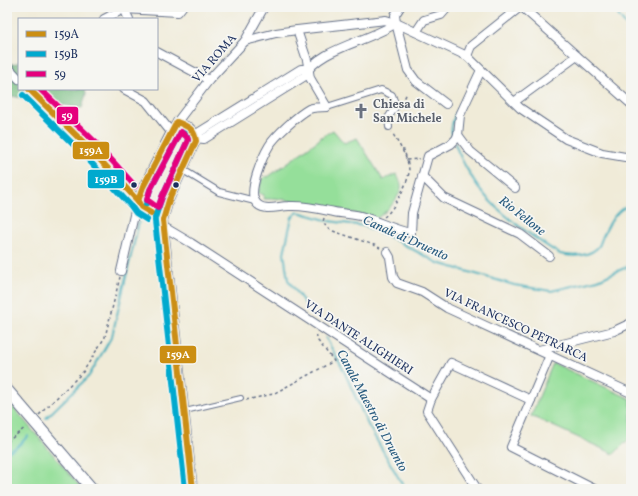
<svg xmlns="http://www.w3.org/2000/svg" width="638" height="496" font-family="Vollkorn,serif">
<style>
.green{fill:#95df9a;stroke:#58877c}
.forest{fill:#78be82;stroke:#4a7670}
.lines{fill:none;stroke-linecap:round;stroke-linejoin:round}
.stream{stroke:#3fadbc;stroke-width:2}
.service-casing{stroke:#667189;stroke-width:6}
.pedestrian-casing{stroke:#667189;stroke-width:8}
.minor-casing{stroke:#667189;stroke-width:10}
.tertiary-casing{stroke:#667189;stroke-width:13}
.path{stroke:#667189;stroke-width:1.5;stroke-dasharray:3 3;stroke-linecap:butt}
.service{stroke:#fff;stroke-width:4}
.pedestrian{stroke:#fff;stroke-width:6}
.minor{stroke:#fff;stroke-width:8}
.tertiary{stroke:#fff;stroke-width:11}
.bus-1-casing{stroke:#f6f6f2;stroke-width:9}
.bus-2-casing{stroke:#f6f6f2;stroke-width:9}
.bus-3-casing{stroke:#f6f6f2;stroke-width:9}
.bus-1{stroke:#cb8e13;stroke-width:6}
.bus-2{stroke:#00a9ce;stroke-width:6}
.bus-3{stroke:#e5007d;stroke-width:6}
.bus-dot{fill:#1b2f5e;stroke:#f6f6f2;stroke-width:1.5}
.labels{text-anchor:middle;stroke-width:3.5;stroke-linejoin:round;paint-order:stroke}
.street-label{font-size:12px;fill:#1b2f5e;stroke:#f6f6f2}
.worship-label{font-size:12px;font-weight:bold;fill:#5b616d;stroke:#f6f6f2;text-anchor:start}
.water-label{font-size:13px;font-style:italic;fill:#285b7f;stroke:#f6f6f2}
.line-badge{stroke:#f6f6f2;stroke-width:1.5}
.badge-label{font-size:11px;text-anchor:middle;font-weight:bold;fill:#fff}
</style>
<rect width="100%" height="100%" fill="#f6f6f2"/>
<filter id="ink" filterUnits="userSpaceOnUse"><feTurbulence type="fractalNoise" baseFrequency=".025" numOctaves="2"/><feDisplacementMap in="SourceGraphic" scale="8" xChannelSelector="R" yChannelSelector="G"/><feConvolveMatrix kernelMatrix="1 2 1 2 8 2 1 2 1" color-interpolation-filters="sRGB"/></filter>
<filter id="wash" filterUnits="userSpaceOnUse"><feTurbulence type="fractalNoise" baseFrequency=".012" numOctaves="4" result="noise"/><feDisplacementMap in="SourceGraphic" scale="16" xChannelSelector="R" yChannelSelector="G"/><feGaussianBlur stdDeviation="0.9" result="paint"/><feColorMatrix in="noise" values="0 0 0 0 0 0 0 0 0 0 0 0 0 0 0 0 0 1.4 0 .05"/><feComposite in="paint" operator="in"/></filter>
<g filter="url(#wash)">
<rect width="100%" height="100%" fill="#f0ebd8"/>
<g class="green">
<path d="M333,130L344,143L357,138L383,180L396,174C398,177 401,182 401,185C403,195 383,217 374,219L338,209V208L273,198L272,199H263L264,195L258,193L261,182L260,181L266,176L268,177L320,139V138Z"/>
<polygon points="553,363 631,399 631,437 614,454 531,416"/>
<polygon points="7,400 82,489 7,489"/>
</g>
<polygon class="forest" points="19,62 19,89 85,89 86,94 82,108 11,96 7,92 7,64 14,64"/>
<g class="lines">
<g class="stream">
<polyline points="612,7 631,32"/>
<path d="M453,138C448,126 457,110 463,99"/>
<path d="M455,144C462,163 477,188 491,202C509,220 538,241 560,254C573,257 590,257 599,246C601,242 602,237 604,234C610,222 617,208 631,205"/>
<polyline points="308,308 288,280 284,253 292,217 298,212 329,221 364,226 386,235 438,263 514,285 551,291 598,280 631,265"/>
<polyline points="326,338 344,371 368,425 405,489"/>
<polyline points="46,418 89,376 112,336 139,222"/>
<polyline points="7,452 17,447 28,436"/>
</g>
</g>
</g>
<g filter="url(#ink)">
<g class="lines">
<defs>
<polyline id="service" points="185,411 241,398"/>
<g id="pedestrian">
<polyline points="327,107 381,90 392,95 396,106 388,118 389,127"/>
<polyline points="183,170 219,192 255,201"/>
</g>
<g id="minor">
<polyline points="123,7 129,19"/>
<polyline points="400,7 395,15 396,23 408,70 416,81 446,104"/>
<polyline points="522,7 631,104"/>
<polyline points="104,19 124,9 178,12 182,7"/>
<path d="M297,30L307,60L310,78L327,107C322,107 314,107 309,109C298,115 275,136 269,146C263,156 248,190 255,201C262,213 278,206 289,206C304,205 320,209 334,212C344,214 355,214 364,217C380,222 394,230 411,233L412,213L428,156L451,144L456,139L458,135L460,115L481,70"/>
<polyline points="416,32 424,20 441,15 448,7"/>
<polyline points="245,41 276,33 297,30 386,20 396,23 467,56 520,108 566,139 602,153 631,158"/>
<polyline points="157,52 209,80"/>
<polyline points="467,56 471,46 520,7"/>
<polyline points="7,66 19,79"/>
<polyline points="29,89 91,150 138,201 141,207 163,220"/>
<polyline points="124,89 146,101 171,132"/>
<polyline points="514,102 577,56"/>
<polyline points="195,133 198,133 301,69 308,69"/>
<polyline points="458,135 470,151 515,188"/>
<path d="M196,138L204,139L305,76C316,49 371,41 396,23"/>
<polyline points="422,176 444,198 520,234 549,256"/>
<polyline points="138,201 146,203 165,213"/>
<polyline points="163,220 193,489"/>
<polyline points="163,220 169,200 196,141 195,133 189,127 177,122"/>
<polyline points="164,227 191,243 431,399"/>
<polyline points="387,252 390,257 393,277 397,283 422,292 447,308 631,393"/>
<polyline points="121,271 135,211 143,187 171,132 177,122 209,80 245,41 264,7"/>
<polyline points="539,350 614,331 631,323"/>
<polyline points="550,355 511,447 594,489"/>
<polyline points="477,489 427,411 431,399 451,363 531,400"/>
</g>
<polyline id="tertiary" points="7,390 92,489"/>
</defs>
<use href="#service" class="service-casing"/>
<use href="#pedestrian" class="pedestrian-casing"/>
<use href="#minor" class="minor-casing"/>
<use href="#tertiary" class="tertiary-casing"/>
<g class="path">
<polyline points="402,103 407,93"/>
<polyline points="402,150 404,150 407,160 420,159"/>
<path d="M384,217C393,211 409,182 409,171C409,158 398,144 392,132"/>
<polyline points="324,218 323,222 327,228 333,231 374,245 380,248"/>
<polyline points="246,400 273,394 334,361 318,341 316,333"/>
<polyline points="39,415 83,372 105,337 120,277"/>
<polyline points="7,442 26,427"/>
</g>
<use href="#service" class="service"/>
<use href="#pedestrian" class="pedestrian"/>
<use href="#minor" class="minor"/>
<use href="#tertiary" class="tertiary"/>
<defs>
<g id="bus-1">
<polyline points="29,89 91,150 138,201 141,207 151,213"/>
<path d="M138,201L143,187L177,122C188,127 194,128 196,141L169,200L163,220"/>
<polyline points="163,220 193,489"/>
</g>
<g id="bus-2">
<polyline points="23,95 85,156 131,206 136,213 147,220"/>
<path d="M146,204L150,190L181,132C185,134 187,135 188,140L162,197L155,218"/>
<polyline points="155,221 185,489"/>
</g>
<g id="bus-3">
<polyline points="40,89 97,144 135,186"/>
<polygon points="181,132 187,137 188,140 162,197 158,208 147,200 150,190"/>
</g>
</defs>
<use href="#bus-1" class="bus-1-casing"/>
<use href="#bus-2" class="bus-2-casing"/>
<use href="#bus-3" class="bus-3-casing"/>
<use href="#bus-1" class="bus-1"/>
<use href="#bus-2" class="bus-2"/>
<use href="#bus-3" class="bus-3"/>
</g>
</g>
<defs>
<symbol id="church-bare" viewBox="-9 -9 18 18"><path d="M-1.2-6h2.4v3.5h3.3v2.4h-3.3V6h-2.4V-.1h-3.3v-2.4h3.3Z" fill="#6b7280" stroke="#f6f6f2" stroke-width="2.5" paint-order="stroke"/></symbol>
</defs>
<g fill-rule="evenodd">
<use href="#church-bare" x="350" y="100" width="22" height="22"/>
</g>
<g class="bus-dot">
<circle cx="134" cy="185" r="3.5"/>
<circle cx="176" cy="185" r="3.5"/>
</g>
<g class="labels">
<g class="street-label">
<text transform="translate(214 58) rotate(-49)" y="4">VIA ROMA</text>
<text transform="translate(516 325) rotate(25)" y="4">VIA FRANCESCO PETRARCA</text>
<text transform="translate(359 337) rotate(33)" y="4">VIA DANTE ALIGHIERI</text>
</g>
<g class="worship-label">
<text x="373" y="108">Chiesa di<tspan x="373" dy="14">San Michele</tspan></text>
</g>
<g class="water-label">
<text transform="translate(523 215) rotate(38)" y="5">Rio Fellone</text>
<text transform="translate(406 237) rotate(24)" y="5">Canale di Druento</text>
<text transform="translate(373 410) rotate(62)" y="5">Canale Maestro di Druento</text>
</g>
</g>
<g class="line-badge">
<rect x="56" y="106" width="23" height="19" rx="4" fill="#e5007d"/>
<rect x="72" y="141" width="38" height="19" rx="4" fill="#cb8e13"/>
<rect x="87" y="169" width="38" height="20" rx="4" fill="#00a9ce"/>
<rect x="159" y="345" width="38" height="19" rx="4" fill="#cb8e13"/>
</g>
<g class="badge-label">
<text x="67" y="119">59</text>
<text x="91" y="154">159A</text>
<text x="106" y="183">159B</text>
<text x="178" y="358">159A</text>
</g>
<rect width="638" height="496" fill="none" stroke="#f6f6f2" stroke-width="24"/>
<rect x="18" y="18" width="140" height="72" fill="#f6f6f2" stroke="#9ea6b7"/>
<rect x="26" y="31" width="20" height="6" fill="#cb8e13" stroke="#9ea6b7"/>
<text x="54" y="38" font-size="12" fill="#1b2f5e">159A</text>
<rect x="26" y="51" width="20" height="6" fill="#00a9ce" stroke="#9ea6b7"/>
<text x="54" y="58" font-size="12" fill="#1b2f5e">159B</text>
<rect x="26" y="71" width="20" height="6" fill="#e5007d" stroke="#9ea6b7"/>
<text x="54" y="78" font-size="12" fill="#1b2f5e">59</text>
</svg>
